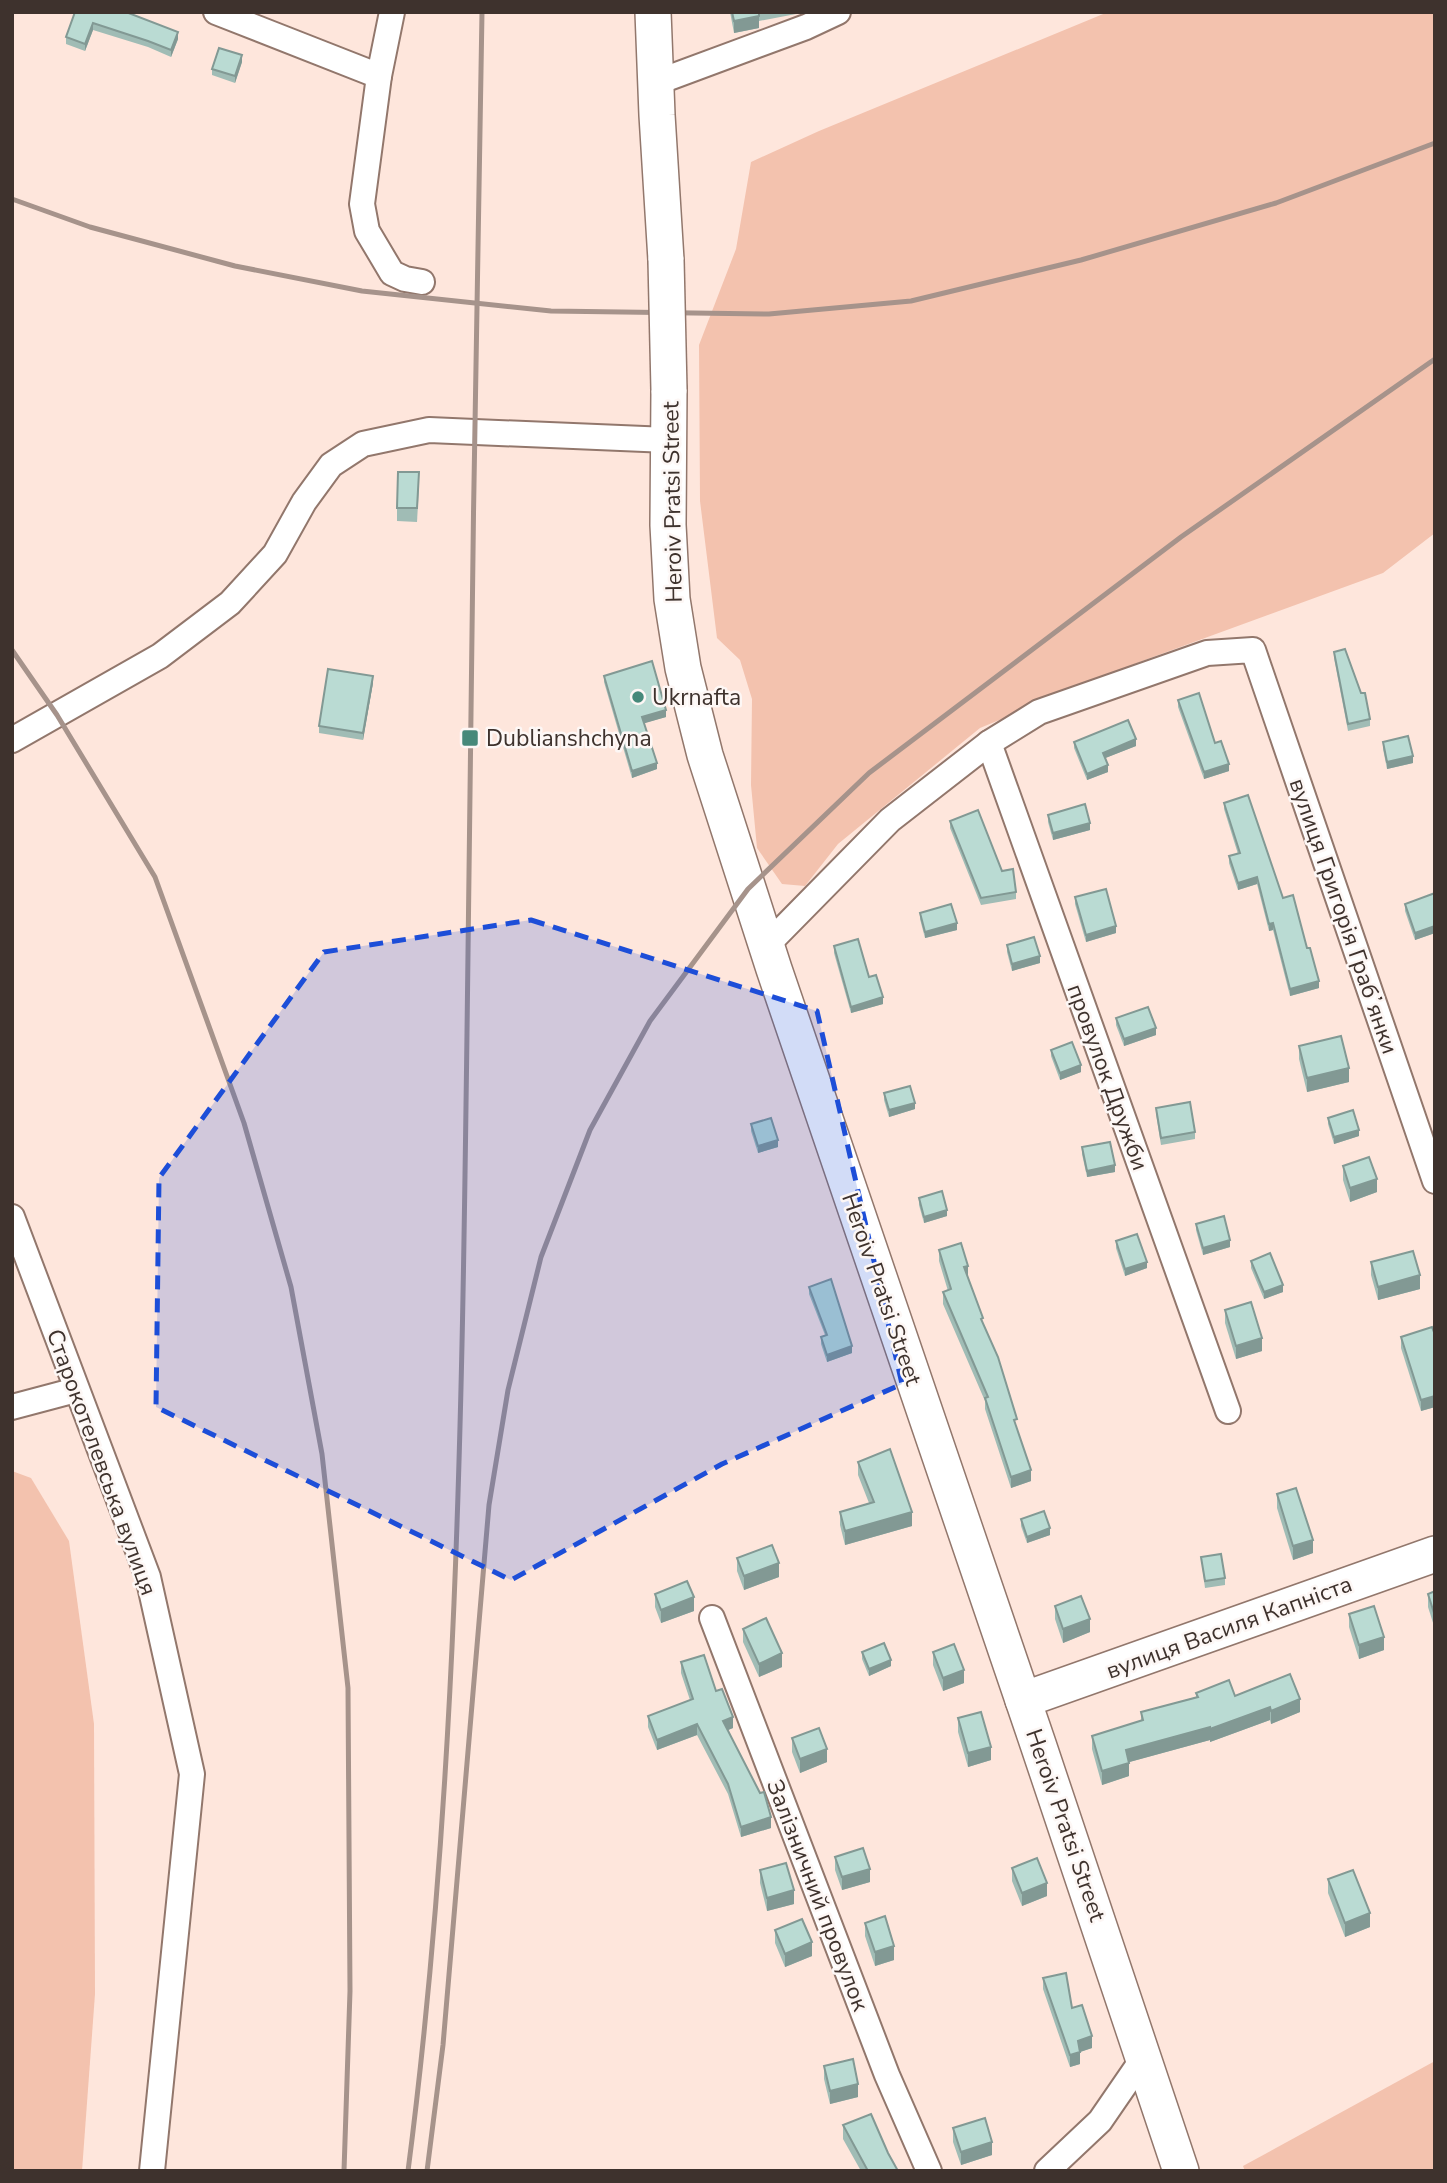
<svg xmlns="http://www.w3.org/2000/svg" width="1447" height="2183" font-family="'Nunito Sans',sans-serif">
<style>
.green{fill:#f3c2ae}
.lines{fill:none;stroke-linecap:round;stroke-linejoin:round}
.street-casing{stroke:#92776c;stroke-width:28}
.secondary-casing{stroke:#92776c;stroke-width:38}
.street{stroke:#fff;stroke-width:24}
.secondary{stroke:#fff;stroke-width:35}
.rail{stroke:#a6938b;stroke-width:5}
.secondary-bridge-casing{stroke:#92776c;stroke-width:38;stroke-linecap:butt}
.secondary-bridge{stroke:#fff;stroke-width:35}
.wall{fill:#a0bcb5}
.shaded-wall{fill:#829994}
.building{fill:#badbd3;stroke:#829994;stroke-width:2}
.marked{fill:#1d4ed8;fill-opacity:0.2;stroke:#1d4ed8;stroke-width:5;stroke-dasharray:14 9;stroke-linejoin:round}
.poi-dot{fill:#46897a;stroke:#fdf7f5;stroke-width:2.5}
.labels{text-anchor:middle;stroke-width:5;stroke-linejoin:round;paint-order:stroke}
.street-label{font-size:23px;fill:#3e322d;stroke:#fdf7f5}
.poi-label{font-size:23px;fill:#3e322d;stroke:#fdf7f5;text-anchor:start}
</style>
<rect width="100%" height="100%" fill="#fee6dc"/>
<g class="green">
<polygon points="1108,12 1435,12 1435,533 1383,573 1142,661 980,728 838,844 805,886 782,884 757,848 751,785 752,699 740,660 717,638 700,501 699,345 736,249 751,162 819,131"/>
<polygon points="12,1471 31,1478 69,1541 94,1724 95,1994 82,2171 12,2171"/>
<polygon points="1435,2061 1435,2171 1245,2171 1243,2166"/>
</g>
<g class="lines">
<defs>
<g id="street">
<polyline points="216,12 379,76"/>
<polyline points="392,12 379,76 362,204 367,231 392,273 405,279 422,282"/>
<polyline points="655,83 806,27 838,12"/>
<polyline points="12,740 160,656 230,603 275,554 304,502 331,465 363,444 429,430 668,440"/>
<polyline points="989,743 1228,1411"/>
<polyline points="766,946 890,820 989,743 1039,712 1207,653 1253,650 1435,1181"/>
<polyline points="12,1217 148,1577 192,1774 152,2171"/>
<polyline points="12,1407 76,1390"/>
<polyline points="712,1618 887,2075 929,2171"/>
<polyline points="1047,2171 1100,2121 1144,2057"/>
</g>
<g id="secondary">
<polyline points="653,12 657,115 666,260"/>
<polyline points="669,390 668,525 672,599 683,668 705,755 774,969 1038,1744 1181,2171"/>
<polyline points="1023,1700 1435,1554"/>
</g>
</defs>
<use href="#street" class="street-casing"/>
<use href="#secondary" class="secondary-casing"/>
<use href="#street" class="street"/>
<use href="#secondary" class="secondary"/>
<g class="rail">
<polyline points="12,199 90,227 235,266 362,291 551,311 769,314 911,301 1081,260 1276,203 1435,143"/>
<polyline points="12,650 57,715 155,877 244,1123 291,1287 322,1454 348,1688 350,1991 344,2171"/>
<path d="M408,2171C457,1794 462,1412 467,1033C471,693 475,352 482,12"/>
<polyline points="427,2171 443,2045 489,1505 508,1390 541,1257 590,1130 650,1021 748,889 869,773 1181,537 1435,359"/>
</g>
<defs>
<polyline id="secondary-bridge" points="666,260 669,390"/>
</defs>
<use href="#secondary-bridge" class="secondary-bridge-casing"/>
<use href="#secondary-bridge" class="secondary-bridge"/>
</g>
<g class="wall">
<polygon points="75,12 178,39 171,57 148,47 93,30 85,51 66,44 66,37"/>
<polygon points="730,12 796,12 796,14 759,21 759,28 734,33"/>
<polygon points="242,62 235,83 212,75 212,69"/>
<polygon points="419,486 417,522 397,521 397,508"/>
<polygon points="1334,652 1370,719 1370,726 1348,731 1334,658"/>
<polygon points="604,676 666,717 644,723 657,769 632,778 604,682"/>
<polygon points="373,683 363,740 319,733 319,726"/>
<polygon points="1178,700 1215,743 1229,771 1204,779 1178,707"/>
<polygon points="1074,742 1136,746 1105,758 1108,772 1087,780 1074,748"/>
<polygon points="1383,742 1413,763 1387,769 1383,749"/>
<polygon points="1224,803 1283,898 1307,948 1319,988 1290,996 1273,930 1269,931 1257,884 1238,890 1229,863 1229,856 1238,854 1224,809"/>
<polygon points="1048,815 1090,830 1053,840 1048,822"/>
<polygon points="950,821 1016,892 1016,899 981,905 950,828"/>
<polygon points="1435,893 1435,933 1415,940 1405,911 1405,904"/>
<polygon points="1075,897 1116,933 1086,942 1075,904"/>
<polygon points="920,913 957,930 925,938 920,919"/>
<polygon points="1007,945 1040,963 1012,971 1007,952"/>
<polygon points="834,946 869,977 883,1004 851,1013 834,953"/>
<polygon points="1116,1018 1156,1035 1124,1046 1116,1025"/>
<polygon points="1299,1046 1349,1082 1307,1092 1299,1059"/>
<polygon points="1051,1050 1081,1072 1060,1080 1051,1056"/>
<polygon points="884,1093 915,1109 889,1117 884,1100"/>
<polygon points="1156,1108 1195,1132 1195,1139 1161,1145 1156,1114"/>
<polygon points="1328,1118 1359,1136 1334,1144 1328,1124"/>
<polygon points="751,1124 778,1147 758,1153 751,1131"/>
<polygon points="1082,1147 1115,1172 1087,1177 1082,1154"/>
<polygon points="1343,1166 1377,1192 1350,1202 1343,1180"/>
<polygon points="919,1198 947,1216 924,1223 919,1205"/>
<polygon points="1196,1224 1230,1247 1203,1255 1196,1230"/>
<polygon points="1116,1241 1147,1268 1125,1276 1116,1248"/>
<polygon points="939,1250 968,1277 1017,1428 1031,1481 1011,1488 985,1409 985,1401 943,1304 943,1292 948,1291 939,1261"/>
<polygon points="1251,1261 1283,1292 1264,1299 1251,1268"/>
<polygon points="1371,1262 1420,1289 1378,1300 1371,1275"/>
<polygon points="809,1287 852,1353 827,1362 821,1344 821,1337 825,1335 809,1294"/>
<polygon points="1225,1310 1262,1351 1236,1359 1225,1323"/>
<polygon points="1435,1335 1435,1407 1421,1411 1401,1348 1401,1337"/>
<polygon points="858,1462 912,1526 845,1545 840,1525 840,1512 869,1503 858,1475"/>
<polygon points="1277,1494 1313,1553 1293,1560 1277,1508"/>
<polygon points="1021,1519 1050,1535 1027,1543 1021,1526"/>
<polygon points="1201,1557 1225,1578 1225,1585 1205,1588"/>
<polygon points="737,1558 779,1577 744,1590 737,1571"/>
<polygon points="1435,1591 1435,1629 1428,1607 1428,1594"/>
<polygon points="655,1594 694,1611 661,1623 655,1607"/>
<polygon points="1055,1606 1090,1632 1063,1643 1055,1619"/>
<polygon points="1349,1614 1384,1650 1359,1659 1349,1627"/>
<polygon points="743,1629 782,1667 759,1677 743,1642"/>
<polygon points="862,1652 891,1666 869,1676 862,1659"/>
<polygon points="933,1652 964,1683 943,1691 933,1665"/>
<polygon points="681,1662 716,1691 733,1728 728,1730 771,1828 741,1837 728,1794 697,1735 657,1750 648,1727 648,1716 690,1700 681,1673"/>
<polygon points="1196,1693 1235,1696 1300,1712 1271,1724 1270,1720 1210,1742 1210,1740 1129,1762 1129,1776 1102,1785 1092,1749 1092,1736 1141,1721 1141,1712 1196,1697"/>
<polygon points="958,1718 991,1760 968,1767 958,1732"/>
<polygon points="792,1738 827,1762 800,1773 792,1752"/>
<polygon points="835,1857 870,1882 842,1890 835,1870"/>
<polygon points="1012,1868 1047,1896 1022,1906 1012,1881"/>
<polygon points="760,1870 794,1904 767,1911 760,1883"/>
<polygon points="1328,1879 1370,1927 1345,1937 1328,1893"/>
<polygon points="865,1923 894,1960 875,1966 865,1936"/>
<polygon points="775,1930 812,1956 785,1967 775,1943"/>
<polygon points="1043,1978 1072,2008 1092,2048 1080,2052 1080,2064 1070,2067 1043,1989"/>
<polygon points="824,2066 858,2097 830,2104 824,2079"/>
<polygon points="843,2125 888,2153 898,2171 861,2171 843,2139"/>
<polygon points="953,2128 992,2155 961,2165 953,2142"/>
</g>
<g class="shaded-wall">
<polygon points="759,16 759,28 734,33 734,21"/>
<polygon points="93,23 93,30 85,51 85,44"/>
<polygon points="178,32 178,39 171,57 171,50"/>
<polygon points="242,55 242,62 235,83 235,76"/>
<polygon points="373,676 373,683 363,740 363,733"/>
<polygon points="666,710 666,717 642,724 642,717"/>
<polygon points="1136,739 1136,746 1103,759 1103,753"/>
<polygon points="1413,756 1413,763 1387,769 1387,762"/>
<polygon points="657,763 657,769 632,778 632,771"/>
<polygon points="1229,764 1229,771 1204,779 1204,772"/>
<polygon points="1108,765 1108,772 1087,780 1087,774"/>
<polygon points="1090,823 1090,830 1053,840 1053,833"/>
<polygon points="1257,877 1257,884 1238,890 1238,883"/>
<polygon points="957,923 957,930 925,938 925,932"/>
<polygon points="1273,923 1273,930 1269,931 1269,924"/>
<polygon points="1116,926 1116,933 1086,942 1086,935"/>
<polygon points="1435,926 1435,933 1415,940 1415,933"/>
<polygon points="1040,956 1040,963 1012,971 1012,964"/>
<polygon points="1319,981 1319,988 1290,996 1290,989"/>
<polygon points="883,997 883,1004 851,1013 851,1007"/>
<polygon points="1156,1028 1156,1035 1124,1046 1124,1039"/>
<polygon points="1081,1065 1081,1072 1060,1080 1060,1073"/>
<polygon points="1349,1068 1349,1082 1307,1092 1307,1078"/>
<polygon points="915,1103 915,1109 889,1117 889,1110"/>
<polygon points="1359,1130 1359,1136 1334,1144 1334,1137"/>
<polygon points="778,1140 778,1147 758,1153 758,1146"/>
<polygon points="1115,1165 1115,1172 1087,1177 1087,1171"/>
<polygon points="1377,1179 1377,1192 1350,1202 1350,1188"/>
<polygon points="947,1210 947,1216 924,1223 924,1217"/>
<polygon points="1230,1240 1230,1247 1203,1255 1203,1248"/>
<polygon points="1147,1262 1147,1268 1125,1276 1125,1269"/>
<polygon points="968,1266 968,1277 964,1267"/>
<polygon points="1420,1275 1420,1289 1378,1300 1378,1287"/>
<polygon points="1283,1285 1283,1292 1264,1299 1264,1292"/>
<polygon points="1262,1338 1262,1351 1236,1359 1236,1346"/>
<polygon points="852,1346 852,1353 827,1362 827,1355"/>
<polygon points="1435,1396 1435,1407 1421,1411 1421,1400"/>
<polygon points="1031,1470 1031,1481 1011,1488 1011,1477"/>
<polygon points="912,1512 912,1526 845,1545 845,1531"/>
<polygon points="1050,1528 1050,1535 1027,1543 1027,1537"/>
<polygon points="1313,1540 1313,1553 1293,1560 1293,1546"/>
<polygon points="779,1563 779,1577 744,1590 744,1576"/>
<polygon points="694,1597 694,1611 661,1623 661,1610"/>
<polygon points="1090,1619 1090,1632 1063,1643 1063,1629"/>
<polygon points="1384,1637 1384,1650 1359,1659 1359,1645"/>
<polygon points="782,1653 782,1667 759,1677 759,1664"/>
<polygon points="891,1660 891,1666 869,1676 869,1669"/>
<polygon points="964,1670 964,1683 943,1691 943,1678"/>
<polygon points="1300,1699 1300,1712 1271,1724 1271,1711"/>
<polygon points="1270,1707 1270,1720 1210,1742 1210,1729"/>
<polygon points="733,1717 733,1728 723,1732 723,1721"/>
<polygon points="697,1724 697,1735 657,1750 657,1740"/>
<polygon points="1210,1727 1210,1740 1126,1763 1126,1750"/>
<polygon points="991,1747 991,1760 968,1767 968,1753"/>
<polygon points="827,1749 827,1762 800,1773 800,1759"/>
<polygon points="1129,1763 1129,1776 1102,1785 1102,1771"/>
<polygon points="771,1817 771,1828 741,1837 741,1827"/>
<polygon points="870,1869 870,1882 842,1890 842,1877"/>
<polygon points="1047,1883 1047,1896 1022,1906 1022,1893"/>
<polygon points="794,1890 794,1904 767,1911 767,1898"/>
<polygon points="1370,1913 1370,1927 1345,1937 1345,1923"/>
<polygon points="812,1942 812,1956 785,1967 785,1954"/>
<polygon points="894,1946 894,1960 875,1966 875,1952"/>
<polygon points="1092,2036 1092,2048 1080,2052 1080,2064 1070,2067 1070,2055 1078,2041"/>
<polygon points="858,2084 858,2097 830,2104 830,2091"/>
<polygon points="992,2142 992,2155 961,2165 961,2152"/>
</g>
<g class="building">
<polygon points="75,12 126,12 178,32 171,50 148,41 93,23 85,44 66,37"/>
<polygon points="732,12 759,12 759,16 734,21"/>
<polygon points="219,48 242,55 235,76 212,69"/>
<polygon points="398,472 419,472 417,508 397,508"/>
<polygon points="1345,649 1361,693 1365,693 1370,719 1348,724 1334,652"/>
<polygon points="652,661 666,710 642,717 657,763 632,771 604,676"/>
<polygon points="328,669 373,676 363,733 319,726"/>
<polygon points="1199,693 1215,743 1221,741 1229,764 1204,772 1178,700"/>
<polygon points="1128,720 1136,739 1103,753 1108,765 1087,774 1074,742"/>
<polygon points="1408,736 1413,756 1387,762 1383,742"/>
<polygon points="1248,795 1283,898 1293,895 1307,948 1310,948 1319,981 1290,989 1273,923 1269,924 1257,877 1238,883 1229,856 1240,853 1224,803"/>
<polygon points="1085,804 1090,823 1053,833 1048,815"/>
<polygon points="978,810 1002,871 1013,869 1016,892 981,898 950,821"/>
<polygon points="1106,889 1116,926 1086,935 1075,897"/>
<polygon points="1435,893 1435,926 1415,933 1405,904"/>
<polygon points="951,904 957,923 925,932 920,913"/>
<polygon points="1034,937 1040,956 1012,964 1007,945"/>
<polygon points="858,939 869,977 876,975 883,997 851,1007 834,946"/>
<polygon points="1148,1007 1156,1028 1124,1039 1116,1018"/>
<polygon points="1341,1036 1349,1068 1307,1078 1299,1046"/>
<polygon points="1072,1042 1081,1065 1060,1073 1051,1050"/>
<polygon points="910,1086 915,1103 889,1110 884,1093"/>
<polygon points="1190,1102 1195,1132 1161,1138 1156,1108"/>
<polygon points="1353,1110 1359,1130 1334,1137 1328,1118"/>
<polygon points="771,1118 778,1140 758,1146 751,1124"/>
<polygon points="1110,1142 1115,1165 1087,1171 1082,1147"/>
<polygon points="1369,1157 1377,1179 1350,1188 1343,1166"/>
<polygon points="942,1191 947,1210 924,1217 919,1198"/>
<polygon points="1224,1216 1230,1240 1203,1248 1196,1224"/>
<polygon points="1137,1234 1147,1262 1125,1269 1116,1241"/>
<polygon points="961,1243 968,1266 964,1267 983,1318 981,1319 998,1357 1017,1419 1014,1420 1031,1470 1011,1477 985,1398 988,1397 943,1292 951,1289 939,1250"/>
<polygon points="1413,1251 1420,1275 1378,1287 1371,1262"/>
<polygon points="1270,1253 1283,1285 1264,1292 1251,1261"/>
<polygon points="831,1279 852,1346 827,1355 821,1337 827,1335 809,1287"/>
<polygon points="1251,1302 1262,1338 1236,1346 1225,1310"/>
<polygon points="1432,1327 1435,1335 1435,1396 1421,1400 1401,1337"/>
<polygon points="890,1449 912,1512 845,1531 840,1512 874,1502 858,1462"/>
<polygon points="1296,1488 1313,1540 1293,1546 1277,1494"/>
<polygon points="1044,1511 1050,1528 1027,1537 1021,1519"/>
<polygon points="772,1545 779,1563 744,1576 737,1558"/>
<polygon points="1221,1554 1225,1578 1205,1581 1201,1557"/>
<polygon points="687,1581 694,1597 661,1610 655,1594"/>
<polygon points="1435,1591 1435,1616 1428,1594"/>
<polygon points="1081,1596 1090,1619 1063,1629 1055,1606"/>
<polygon points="1374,1606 1384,1637 1359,1645 1349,1614"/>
<polygon points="766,1618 782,1653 759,1664 743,1629"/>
<polygon points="884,1643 891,1660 869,1669 862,1652"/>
<polygon points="954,1644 964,1670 943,1678 933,1652"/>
<polygon points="704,1655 716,1691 722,1689 733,1717 723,1721 760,1793 764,1792 771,1817 741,1827 728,1784 697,1724 657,1740 648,1716 693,1699 681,1662"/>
<polygon points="1290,1674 1300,1699 1271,1711 1270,1707 1210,1729 1210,1727 1126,1750 1129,1763 1102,1771 1092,1736 1143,1720 1141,1712 1198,1697 1196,1693 1229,1680 1235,1696"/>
<polygon points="981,1712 991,1747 968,1753 958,1718"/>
<polygon points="819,1728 827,1749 800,1759 792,1738"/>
<polygon points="863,1848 870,1869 842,1877 835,1857"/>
<polygon points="1037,1858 1047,1883 1022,1893 1012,1868"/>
<polygon points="786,1863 794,1890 767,1898 760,1870"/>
<polygon points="1353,1870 1370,1913 1345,1923 1328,1879"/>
<polygon points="885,1916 894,1946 875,1952 865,1923"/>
<polygon points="802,1919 812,1942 785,1954 775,1930"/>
<polygon points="1066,1973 1072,2008 1082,2005 1092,2036 1078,2041 1080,2052 1070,2055 1043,1978"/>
<polygon points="853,2059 858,2084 830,2091 824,2066"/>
<polygon points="871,2114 888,2153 898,2171 868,2171 843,2125"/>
<polygon points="985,2118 992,2142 961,2152 953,2128"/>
</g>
<path class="marked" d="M531,920L817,1011L902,1384L722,1464L511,1580L156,1407L159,1178L324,952Z"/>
<g class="poi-dot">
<circle cx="638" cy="697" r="7"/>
<rect x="461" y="729" width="18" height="18" rx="3.5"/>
</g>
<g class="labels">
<g class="street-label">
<text transform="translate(672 502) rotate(-91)" y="8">Heroiv Pratsi Street</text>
<text transform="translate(1344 916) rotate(71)" y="8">вулиця Григорія Грабʼянки</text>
<text transform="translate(1108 1077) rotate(70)" y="8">провулок Дружби</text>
<text transform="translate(882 1289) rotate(71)" y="8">Heroiv Pratsi Street</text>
<text transform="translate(102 1462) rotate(70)" y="8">Старокотелевська вулиця</text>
<text transform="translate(1229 1627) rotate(-20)" y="8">вулиця Василя Капніста</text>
<text transform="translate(1066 1825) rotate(71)" y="8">Heroiv Pratsi Street</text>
<text transform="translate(818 1895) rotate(69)" y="8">Залізничний провулок</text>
</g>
<g class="poi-label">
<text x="652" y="705">Ukrnafta</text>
<text x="486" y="746">Dublianshchyna</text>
</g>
</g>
<rect width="1447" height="2183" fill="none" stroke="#3e322d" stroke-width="28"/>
</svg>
